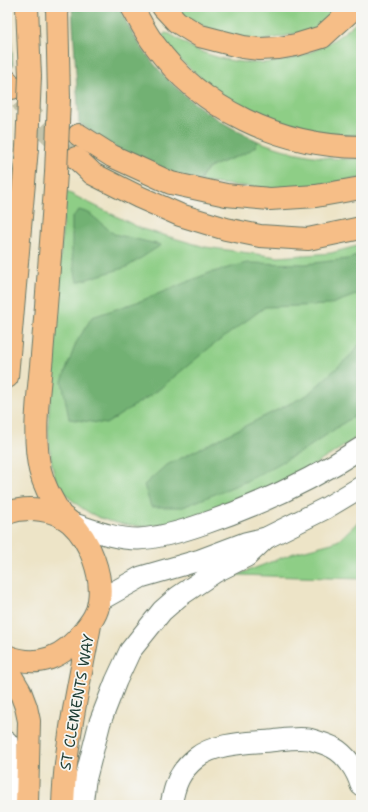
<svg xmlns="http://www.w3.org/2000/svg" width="368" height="812" font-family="'Shantell Sans',sans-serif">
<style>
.green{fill:#8ece86;stroke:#56865d}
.forest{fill:#72b173;stroke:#487754}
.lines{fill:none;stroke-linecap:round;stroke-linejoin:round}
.major-tunnel{stroke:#c4c3aa;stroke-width:22;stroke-dasharray:22 11;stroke-linecap:butt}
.minor-casing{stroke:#677767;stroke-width:23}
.major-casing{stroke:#677767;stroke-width:24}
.minor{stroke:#fff;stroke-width:21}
.major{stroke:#f6be87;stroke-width:22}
.major-bridge-casing{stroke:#677767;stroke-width:24;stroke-linecap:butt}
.major-bridge{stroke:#f6be87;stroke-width:22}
.labels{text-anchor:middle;stroke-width:3.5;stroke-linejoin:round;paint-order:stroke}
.street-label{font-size:15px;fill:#1f3d34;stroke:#f6f6f2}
</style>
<rect width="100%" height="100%" fill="#f6f6f2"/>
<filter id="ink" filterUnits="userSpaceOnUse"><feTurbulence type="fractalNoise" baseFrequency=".025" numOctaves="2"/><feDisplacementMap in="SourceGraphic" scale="8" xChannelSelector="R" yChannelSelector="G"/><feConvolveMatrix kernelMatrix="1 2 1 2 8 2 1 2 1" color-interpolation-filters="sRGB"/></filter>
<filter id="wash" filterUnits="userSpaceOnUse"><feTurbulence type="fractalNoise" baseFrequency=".012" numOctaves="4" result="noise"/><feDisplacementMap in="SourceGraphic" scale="16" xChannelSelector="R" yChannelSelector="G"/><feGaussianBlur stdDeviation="0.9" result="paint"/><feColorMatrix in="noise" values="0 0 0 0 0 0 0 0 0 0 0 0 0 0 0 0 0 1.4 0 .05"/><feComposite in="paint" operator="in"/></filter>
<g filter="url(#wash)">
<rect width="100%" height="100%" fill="#ede4c7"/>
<g class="green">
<polygon points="164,7 349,7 323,28 243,45"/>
<path d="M361,18V135C314,138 265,122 225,97C213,90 203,80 192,70C181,61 168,50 162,36L165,33L170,34C180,40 191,48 202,52C261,75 316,61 361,18Z"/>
<path d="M258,141C291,154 326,160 361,159V178L315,186L272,189L200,182L203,174L210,168L256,146Z"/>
<path d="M65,191L142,229L205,247L278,257L331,253L361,245V434C311,471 252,499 193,516C179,520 163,525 148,526C134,527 111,523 98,517C85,512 65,496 58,485C56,482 55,477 54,473C50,457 49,442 48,425Z"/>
<polygon points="361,519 361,579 237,575 294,553 332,543 339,540"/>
</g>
<g class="forest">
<polygon points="7,7 9,7 13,66 7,59"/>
<path d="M72,7H119C148,71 195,112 258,141C254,157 213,160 204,173C202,176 201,180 200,182L138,163L79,123Z"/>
<polygon points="79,210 89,213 114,234 161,245 127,267 77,282 72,254 72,217"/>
<polygon points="361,254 361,293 329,305 265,307 208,349 157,391 106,424 69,419 62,381 76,343 92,317 143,300 209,273 247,263 306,264 347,259"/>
<polygon points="361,342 361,411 306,449 247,481 183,507 151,507 144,485 165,466 307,395 352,354"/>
</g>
</g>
<g filter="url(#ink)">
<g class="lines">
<polyline class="major-tunnel" points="21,100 37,121 68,151"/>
<defs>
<g id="minor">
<path d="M71,523C93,530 114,539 138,539C160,538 183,531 203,524C259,505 312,480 361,448"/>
<polyline points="100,600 141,577 200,560 245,543 266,538 326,508 361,487"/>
<polyline points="7,742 9,805"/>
<polyline points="82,805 85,781 100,722 116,681 130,651 162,611 178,597 215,572 247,556 266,538"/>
<path d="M171,805C175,784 179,772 196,758C214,743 247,743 270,741C282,740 296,737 309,739C316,741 326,744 332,747C347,755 357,771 361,785"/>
</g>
<g id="major">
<polyline points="27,7 30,76"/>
<polyline points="57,7 59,98"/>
<path d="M132,7C139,19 145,32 154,44C201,110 280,146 361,147"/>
<polyline points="163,7 177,22 200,36 243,47 259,49 279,48 296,45 322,37 355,7"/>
<polyline points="7,81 12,88"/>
<polyline points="79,135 112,156 171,183 226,195 270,199 316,196 361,188"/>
<polyline points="76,158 93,174 139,197 180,215 226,229 260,236 308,239 361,228"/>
<path d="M56,173C52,234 47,294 42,355C39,392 32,433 40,470C44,487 53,501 62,517"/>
<polyline points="7,377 27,148"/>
<path d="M7,513C27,506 55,508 71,523C90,540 103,576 99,601C98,613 91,622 84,631C64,657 39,669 7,656"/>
<polyline points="7,669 20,691 26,707 29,721 27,805"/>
<path d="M63,805C65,744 79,685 90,625"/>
</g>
</defs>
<use href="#minor" class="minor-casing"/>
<use href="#major" class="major-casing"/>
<use href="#minor" class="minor"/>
<use href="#major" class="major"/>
<defs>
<g id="major-bridge">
<polyline points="27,148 30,76"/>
<polyline points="56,173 59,98"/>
</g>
</defs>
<use href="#major-bridge" class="major-bridge-casing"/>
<use href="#major-bridge" class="major-bridge"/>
</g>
</g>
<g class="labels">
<g class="street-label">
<text transform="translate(77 702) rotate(-80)" y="5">ST CLEMENTS WAY</text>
</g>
</g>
<rect width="368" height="812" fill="none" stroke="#f6f6f2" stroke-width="24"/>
</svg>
